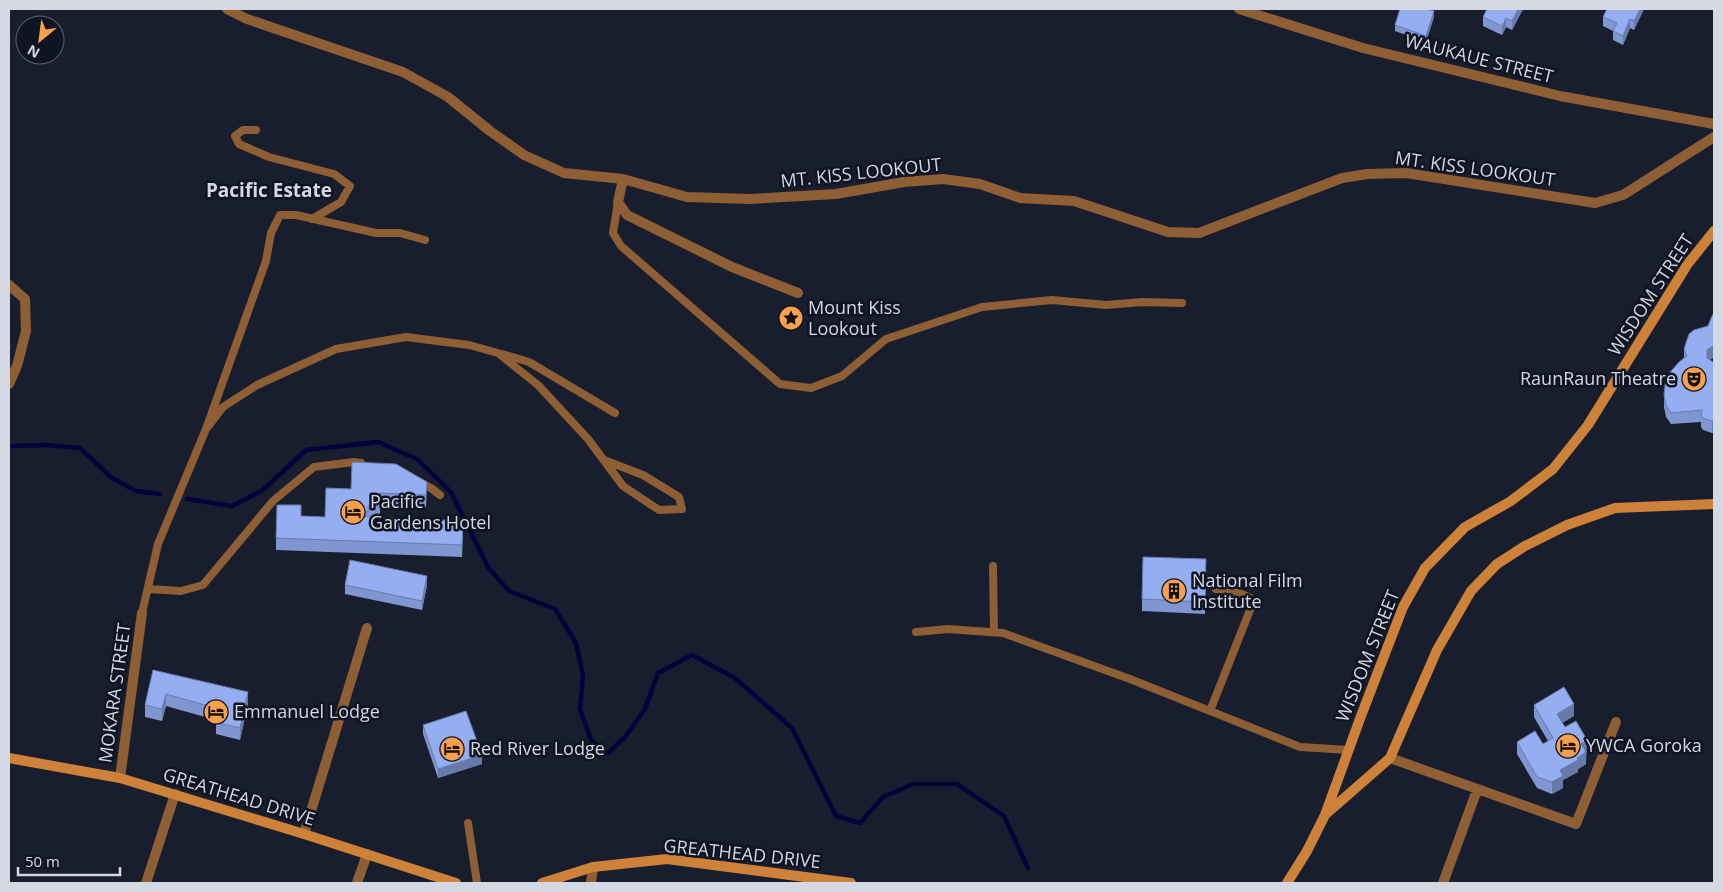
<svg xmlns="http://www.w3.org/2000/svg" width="1723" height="892" font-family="'Open Sans',sans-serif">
<rect width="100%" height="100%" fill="#181e2d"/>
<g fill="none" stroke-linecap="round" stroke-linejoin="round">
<path stroke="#03023a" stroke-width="4.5" d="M9 446 47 445 80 448 112 478 136 491 160 494
M187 499 232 506 263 490 306 450 378 442 417 459 451 492 488 567 509 591 555 609 576 643 583 675 580 709 591 740 608 753 625 737 645 709 658 673 692 655 735 678 792 728 836 816 860 823 883 797 913 784H957L1004 816 1028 868"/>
<path stroke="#8e5e34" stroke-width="8" d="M256 130H243L235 136 239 144 269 157 334 174 350 186 341 202 312 219
M618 202 613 233 621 246 780 384 811 388 842 376 886 339 982 307 1052 300 1106 305 1142 302 1182 303
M502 354 529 362 615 413
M206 429 223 407 257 385 336 349 406 337 469 345 498 353 538 385 588 439 623 486 659 510 682 509 679 497 643 475 604 460
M419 482 431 488 440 495
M993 566 994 632
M148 589 181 591 203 585 273 501 314 467 354 462 361 463
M142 613 158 544 206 429 266 261 271 233 280 215H296L376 233H400L425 240
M916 632 948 629 1003 633 1130 679 1300 747 1349 750
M1210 711 1252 605 1249 597 1231 590 1216 589
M468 823 477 883"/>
<path stroke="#8e5e34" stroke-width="10" d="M227 9 247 19 403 72 448 97 490 131 524 155 564 173 623 179 687 197 750 199 836 194 904 182 943 179 980 184 1020 198 1074 201 1168 232 1199 233 1342 178 1367 174 1406 173 1595 203 1623 195 1714 137
M1239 9 1363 48 1560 96 1714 124
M623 179 618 202 627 215 732 267 798 293
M9 285 25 299 26 331 17 366 9 384
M1390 758 1576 824 1616 722
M120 778 142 613
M304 834 367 628
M146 883 175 794
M357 883 367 854
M591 883 593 867
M1443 883 1477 790"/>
<path stroke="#ce8239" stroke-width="10" d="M9 758 120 778 304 834 456 883
M1326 814 1390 758 1437 650 1471 591 1497 564 1525 546 1567 525 1615 508 1714 504
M542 883 593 867 667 859 851 883
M1287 883 1307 851 1325 815 1361 716 1403 607 1425 568 1465 527 1511 501 1553 469 1588 425 1687 265 1714 231"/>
</g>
<path fill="#8096d0" d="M1523 9 1512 30 1506 27 1502 35 1483 26V17Z
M1607 9H1644L1634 30 1630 28 1623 45 1613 40V31L1603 26V17Z
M1434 17 1426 42 1395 31V25Z
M1714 313V357L1710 360 1714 366V432L1712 433 1703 430 1701 427V422L1671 424 1666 417 1664 407V395L1684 358V349L1708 326Z
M427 482 426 507 380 505V517L463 533 462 557 276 550V538L301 516 325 517 351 489Z
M1206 571 1205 614 1142 611V599Z
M345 585H427L422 610 345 594Z
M153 670 248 704 240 740 216 734V720L166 706 162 721 145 717V705Z
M1534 705 1574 716 1562 723 1565 727 1587 752 1586 753V764L1578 769V772L1563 780V788L1552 794 1537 788 1517 754V742L1543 744 1548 741 1534 717Z
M423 725 482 764 438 778 423 734Z"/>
<path fill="#687aa9" d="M1518 9H1523L1512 30V21Z
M1640 9H1644L1634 30V21Z
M1434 11V17L1426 42V36Z
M1506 18V27L1502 35V26Z
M1630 19V28L1623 45V36Z
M1714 345V357L1707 362V350Z
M1714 420V432L1712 433V421Z
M427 576V585L422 610V601Z
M248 692V704L240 740V728Z
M166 694V706L162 721V709Z
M1574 704V716L1557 726V714Z
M1587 740 1586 764 1578 769V772L1563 780V788L1552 794V782L1560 770 1577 758 1581 744Z
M482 755V764L438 778V769Z"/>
<path fill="#95aef2" stroke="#687aa9" d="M1400 9H1426L1434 11 1426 36 1395 25Z
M1487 9H1518L1512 21 1506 18 1502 26 1483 17Z
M1607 9H1640L1634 21 1630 19 1623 36 1613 31 1617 23 1603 17Z
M1714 313V345L1707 350V358L1713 362 1714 366V420L1712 421 1703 418 1701 415 1702 410 1671 413 1666 405 1664 395 1666 377 1679 362 1687 356 1684 349 1689 334 1694 330 1708 326 1712 316Z
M352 462 396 464 427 482 426 495 380 493V506H368V512L354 511V516L463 521 462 545 276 538 277 505H301V516L325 517 326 488 351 489Z
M1143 557 1206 559 1205 602 1142 599Z
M350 560 427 576 422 601 345 585Z
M153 670 248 692 240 728 216 722 219 709 166 694 162 709 145 705Z
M1564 687 1574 704 1557 714 1565 727 1576 721 1587 740 1581 744 1586 752 1577 758 1578 760 1560 770 1563 776 1552 782 1537 777 1517 742 1535 731 1543 744 1553 738 1534 705Z
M466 711 482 755 438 769 423 725Z"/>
<defs>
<symbol id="sight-disc" viewBox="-11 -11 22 22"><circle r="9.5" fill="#f9a04c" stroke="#0f1423"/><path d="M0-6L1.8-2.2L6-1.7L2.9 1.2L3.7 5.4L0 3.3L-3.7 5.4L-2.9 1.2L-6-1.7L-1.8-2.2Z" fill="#111"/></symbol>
<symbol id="theatre-disc" viewBox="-11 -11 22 22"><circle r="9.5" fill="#f9a04c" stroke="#0f1423"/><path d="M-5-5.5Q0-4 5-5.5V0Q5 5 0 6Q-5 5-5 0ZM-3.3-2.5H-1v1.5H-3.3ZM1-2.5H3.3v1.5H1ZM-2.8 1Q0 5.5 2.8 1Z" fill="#111"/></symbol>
<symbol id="hotel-disc" viewBox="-11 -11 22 22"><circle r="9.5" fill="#f9a04c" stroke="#0f1423"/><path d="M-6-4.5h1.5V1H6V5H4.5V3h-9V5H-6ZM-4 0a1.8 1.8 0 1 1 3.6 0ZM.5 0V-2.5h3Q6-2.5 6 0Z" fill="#111"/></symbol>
<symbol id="building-disc" viewBox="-11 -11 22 22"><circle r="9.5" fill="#f9a04c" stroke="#0f1423"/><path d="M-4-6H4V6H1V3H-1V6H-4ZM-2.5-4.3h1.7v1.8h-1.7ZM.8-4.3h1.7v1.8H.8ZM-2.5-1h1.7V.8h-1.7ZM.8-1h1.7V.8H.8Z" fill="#111"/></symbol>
</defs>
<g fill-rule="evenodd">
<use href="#sight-disc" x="777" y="304" width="28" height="28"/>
<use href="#theatre-disc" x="1680" y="365" width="28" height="28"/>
<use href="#hotel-disc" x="339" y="498" width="28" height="28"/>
<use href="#building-disc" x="1160" y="577" width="28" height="28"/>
<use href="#hotel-disc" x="202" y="698" width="28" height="28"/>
<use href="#hotel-disc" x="1554" y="732" width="28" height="28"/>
<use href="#hotel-disc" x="438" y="735" width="28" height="28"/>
</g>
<g text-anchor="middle" stroke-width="5" stroke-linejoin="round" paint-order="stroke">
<g font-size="18" fill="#d4d8e2" stroke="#0f1423">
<text transform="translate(1479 59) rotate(14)" y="6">WAUKAUE STREET</text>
<text transform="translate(1475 169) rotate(8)" y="6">MT. KISS LOOKOUT</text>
<text transform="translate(861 173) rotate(-6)" y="6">MT. KISS LOOKOUT</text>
<text transform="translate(1651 295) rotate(-57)" y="6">WISDOM STREET</text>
<text transform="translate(1368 656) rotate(-68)" y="6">WISDOM STREET</text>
<text transform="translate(115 693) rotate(-82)" y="6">MOKARA STREET</text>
<text transform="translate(239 797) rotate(17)" y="6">GREATHEAD DRIVE</text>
<text transform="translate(742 854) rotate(6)" y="6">GREATHEAD DRIVE</text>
</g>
<g font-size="18" fill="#d4d8e2" stroke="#0f1423" text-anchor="start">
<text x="808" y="314">Mount Kiss<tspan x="808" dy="21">Lookout</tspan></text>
<text x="1676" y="385" text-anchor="end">RaunRaun Theatre</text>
<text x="370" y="508">Pacific<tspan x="370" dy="21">Gardens Hotel</tspan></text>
<text x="1192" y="587">National Film<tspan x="1192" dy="21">Institute</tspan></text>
<text x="234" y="718">Emmanuel Lodge</text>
<text x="1586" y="752">YWCA Goroka</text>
<text x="470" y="755">Red River Lodge</text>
</g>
<g font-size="19" font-weight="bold" fill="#d4d8e2" stroke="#0f1423">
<text x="269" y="197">Pacific Estate</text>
</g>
</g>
<rect width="1723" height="892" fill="none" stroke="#d4d8e2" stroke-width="20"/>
<g transform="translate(40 40) rotate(209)"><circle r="24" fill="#0f1423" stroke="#5e626f"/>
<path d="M0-4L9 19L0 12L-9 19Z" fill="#f9a04c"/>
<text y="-8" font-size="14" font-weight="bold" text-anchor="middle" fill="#d4d8e2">N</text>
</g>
<path d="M18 867v8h102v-8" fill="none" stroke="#d4d8e2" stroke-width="2.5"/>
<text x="25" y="867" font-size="15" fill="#d4d8e2" stroke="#0f1423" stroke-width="4" paint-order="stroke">50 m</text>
</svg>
